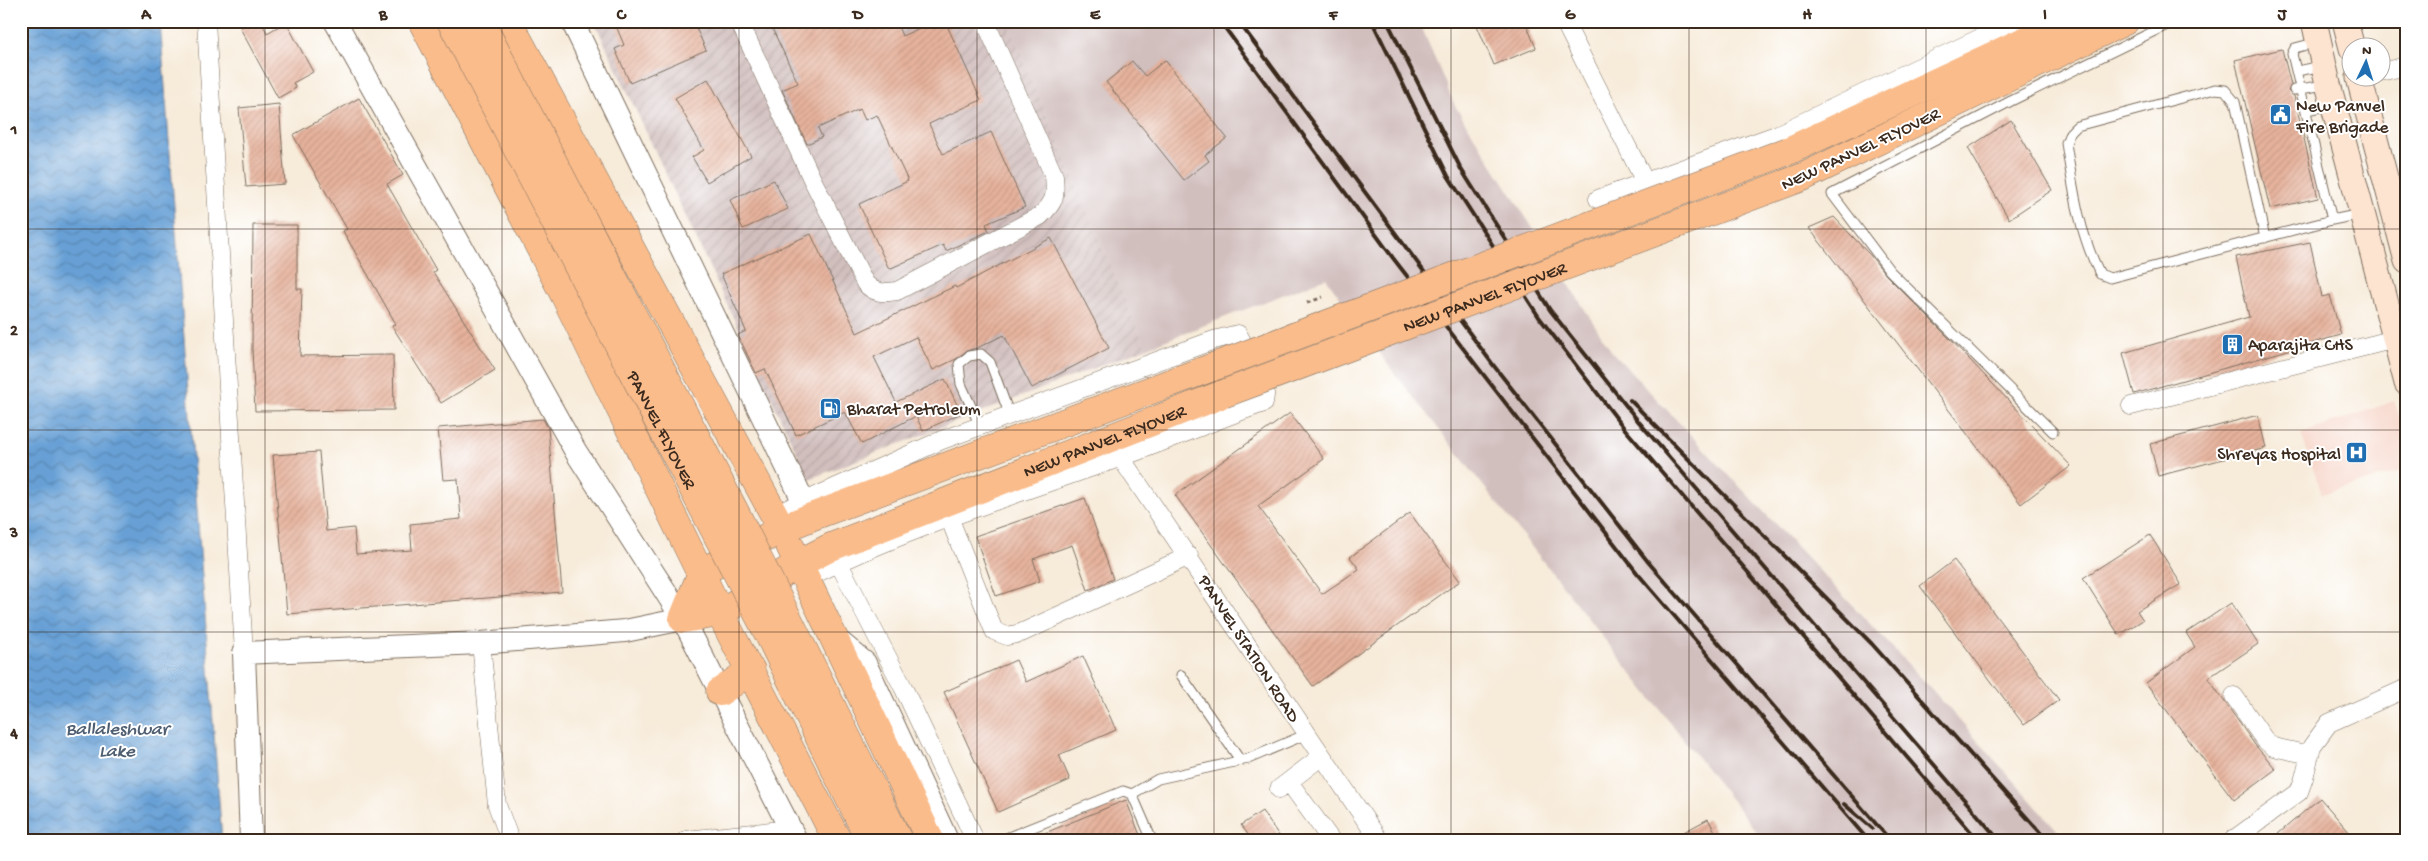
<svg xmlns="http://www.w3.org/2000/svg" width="2428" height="861" font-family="'Gochi Hand',sans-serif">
<defs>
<pattern id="industrial-furrows" width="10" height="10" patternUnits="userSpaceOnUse" patternTransform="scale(1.25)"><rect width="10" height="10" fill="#d1bfbe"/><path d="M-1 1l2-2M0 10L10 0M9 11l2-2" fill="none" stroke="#b4a4a3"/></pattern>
<pattern id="water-waves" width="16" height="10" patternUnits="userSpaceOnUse" patternTransform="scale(1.25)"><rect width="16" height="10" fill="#67a0d6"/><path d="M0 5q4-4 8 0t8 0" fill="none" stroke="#5683ad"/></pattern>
<pattern id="building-hatch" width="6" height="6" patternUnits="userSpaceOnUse" patternTransform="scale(1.25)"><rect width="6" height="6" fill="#e6b29c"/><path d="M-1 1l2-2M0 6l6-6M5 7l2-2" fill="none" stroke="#c69986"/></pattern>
</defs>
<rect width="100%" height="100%" fill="#fff"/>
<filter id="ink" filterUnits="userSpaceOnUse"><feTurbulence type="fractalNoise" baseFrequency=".02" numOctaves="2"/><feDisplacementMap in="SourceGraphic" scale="10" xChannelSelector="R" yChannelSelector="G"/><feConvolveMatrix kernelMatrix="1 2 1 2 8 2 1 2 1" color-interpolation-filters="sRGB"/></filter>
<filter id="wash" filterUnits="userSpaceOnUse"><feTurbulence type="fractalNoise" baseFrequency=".0096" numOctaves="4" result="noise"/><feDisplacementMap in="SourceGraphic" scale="20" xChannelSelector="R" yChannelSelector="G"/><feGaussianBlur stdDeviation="1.12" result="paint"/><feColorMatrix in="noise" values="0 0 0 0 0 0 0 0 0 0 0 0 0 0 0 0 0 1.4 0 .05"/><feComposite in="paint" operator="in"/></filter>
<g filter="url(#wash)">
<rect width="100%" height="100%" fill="#f7ebd9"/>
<path fill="#f6d2c4" d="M2394 401 2407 435V470L2322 494 2301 434Z"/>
<path fill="url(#industrial-furrows)" d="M594 21H1007L1146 348 809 479Z"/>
<path fill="#d1bfbe" d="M1007 21H1419L1455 106 1612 352 1926 683 2066 840H1763L1388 365 1326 278 1146 348Z"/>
<path fill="url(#water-waves)" stroke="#51657a" d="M21 21H160L222 840H21Z"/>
<g id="blocks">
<path fill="url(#building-hatch)" d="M251 21H261L267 33 286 22 313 72 293 83 296 88 278 98 240 28Z
M614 21H693L706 50 630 83 615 49 624 45Z
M781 21H896L902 36 935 21H945L981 100 929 124 943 154 991 132 1025 207 986 224 989 231 946 251 943 245 889 269 859 204 908 181 877 115 865 120 860 109 818 128 822 137 807 144 782 90 798 83 771 26Z
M1475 21H1525L1536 48 1494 65Z
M2282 49 2291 85 2288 91 2294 96 2318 198 2270 209 2235 60Z
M1165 60 1227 138 1205 155 1209 161 1184 180 1106 82 1132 61 1145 76Z
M708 79 751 156 707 182 692 157 704 150 675 98Z
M359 98 403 175 387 184 436 270 433 272 495 370 441 403 392 326 396 324 343 231 347 229 293 135Z
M279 104 285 184 246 187 239 108Z
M2011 120 2052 190 2009 219 1968 148Z
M774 180 788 209 743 229 730 200Z
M1834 217 1870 255 1886 275 1949 338 2071 466 2021 504 1809 228Z
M253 225H297V289H302L300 356 393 355 394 410 255 411 252 349Z
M811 234 857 333 955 286 956 288 1051 238 1109 348 1032 388 1004 335 977 348 966 351 956 359 933 370 916 337 874 357 896 402 945 379 961 413 923 431 916 416 862 444 845 412 796 435 765 369 756 373 738 335 746 331 721 274Z
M2310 242 2322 297 2330 295 2341 335 2134 394 2123 353 2249 317 2236 257Z
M1290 413 1324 459 1258 506 1322 594 1359 569 1350 557 1410 513 1460 581 1313 686 1175 495Z
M2258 415 2266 448 2158 476 2150 444Z
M543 419 548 428 562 592 287 614 273 455 319 452 326 531 354 528 356 554 412 550 410 524 461 519 458 479 443 480 438 428Z
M1085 498 1113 579 1088 590 1072 545 1033 559 1040 581 996 596 975 536Z
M2150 535 2181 584 2137 611 2143 620 2119 635 2083 578Z
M1954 560 2059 700 2024 725 1920 586Z
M2231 603 2258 644 2208 678 2255 745 2276 769 2234 800 2146 683 2195 647 2186 633Z
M1083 656 1116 730 1059 755 1070 780 998 812 944 692 1016 660 1026 682Z
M2320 798 2356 840H2271Z
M1126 800 1142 840H1030V839Z
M1262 811 1282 840H1252L1241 825Z
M1708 819 1720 840H1669Z"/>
</g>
</g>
<g filter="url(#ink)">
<use href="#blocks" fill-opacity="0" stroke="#7d6e5f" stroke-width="1"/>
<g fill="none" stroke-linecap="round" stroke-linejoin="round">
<defs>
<path id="service" d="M2297 71 2323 66
M2294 90 2325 85
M2306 110 2333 105
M2332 220 2361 214
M2265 238 2235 102 2225 90 2215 89 2077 126 2070 133 2066 143C2073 188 2079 233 2100 274L2110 278 2332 220 2292 54 2295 48 2318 42
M980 426 961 384 959 364 969 356 981 354 990 362 1010 416
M2053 432 1890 271 1832 194 2011 101 2175 21
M1181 675 1240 760
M1132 794 1158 779 1248 759 1307 734
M1001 840 1123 791 1132 794 1152 840"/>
<path id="minor" d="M206 21 244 653
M739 21 812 179 865 283C875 294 883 293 897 291L1040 216C1055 202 1056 197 1054 176L985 21
M1564 21 1645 182
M2380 72 2407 66
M1598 199 1776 135 2016 21
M2131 406 2395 339
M1121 458 1379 840
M774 515 942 440 1214 340 1238 334 1266 387 1264 403C1214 420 1166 442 1116 459 1011 496 904 529 805 579
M949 517 994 631 1007 636 1021 633 1189 556
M833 552 903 687 975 840
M481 643 497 805 510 840
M2234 696 2264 739 2273 747 2310 755
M1289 782 1331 840
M1279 789 1322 756
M686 840 791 829
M2233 840 2299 792 2304 778 2312 746 2329 723 2407 688"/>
<path id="tertiary" d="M335 21 576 452 683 619 796 840
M572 21 811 517
M835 638 865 663 947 840
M251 840 244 653 481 643 625 631 683 619"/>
<path id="secondary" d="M2314 21 2328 84 2407 383
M2345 21 2352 48
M2359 78 2407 261"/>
<g id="primary">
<path d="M1788 151 2067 21"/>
<path d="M1803 177 2125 21"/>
<path id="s1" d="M1213 367 811 517 782 529 702 572 683 619 720 613 798 564 831 547 1223 394"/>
</g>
<path id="trunk" d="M422 21 565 296 720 613 837 840
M508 21 782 529 930 840
M720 692 751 670"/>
</defs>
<use href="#service" stroke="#7d6e5f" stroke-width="11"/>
<use href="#minor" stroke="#7d6e5f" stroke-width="19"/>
<use href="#tertiary" stroke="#7d6e5f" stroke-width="24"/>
<use href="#secondary" stroke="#7d6e5f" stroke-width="27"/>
<use href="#primary" stroke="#7d6e5f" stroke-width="29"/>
<use href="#trunk" stroke="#7d6e5f" stroke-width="29"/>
<path stroke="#7d6e5f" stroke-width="3" stroke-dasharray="4 4" stroke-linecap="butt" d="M1307 303 1323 297"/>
<use href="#service" stroke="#fff" stroke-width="9"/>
<use href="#minor" stroke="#fff" stroke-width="18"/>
<use href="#tertiary" stroke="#fff" stroke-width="22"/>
<use href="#secondary" stroke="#fde4d1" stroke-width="25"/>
<use href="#primary" stroke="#fabc8b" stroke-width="28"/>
<use href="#trunk" stroke="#fabc8b" stroke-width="28"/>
<path stroke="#3b2a1e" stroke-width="4" d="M1220 21 1393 258 1638 574 1868 840
M1238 21 1494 366 1649 563 1890 840
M1372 21 1448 176 1539 317 1624 428 1978 840
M1387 21 1461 169 1550 310 1639 422 1999 840
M1630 400 1872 644 2047 840
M1844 804 1872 828"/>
<defs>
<g id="primary-bridge">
<path d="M1213 367 1788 151"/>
<path id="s2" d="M1223 394 1803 177"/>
</g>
<g id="trunk-bridge">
<path id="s3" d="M451 21 770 637 870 840"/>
<path d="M480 21 737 516 898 840"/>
</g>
</defs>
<use href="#primary-bridge" stroke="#7d6e5f" stroke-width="29" stroke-linecap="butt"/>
<use href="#trunk-bridge" stroke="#7d6e5f" stroke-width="29" stroke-linecap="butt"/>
<use href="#primary-bridge" stroke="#fabc8b" stroke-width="28"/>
<use href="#trunk-bridge" stroke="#fabc8b" stroke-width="28"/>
</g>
</g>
<path fill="none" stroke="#3b2a1e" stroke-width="1" stroke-opacity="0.55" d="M265 21V840M502 21V840M739 21V840M977 21V840M1214 21V840M1451 21V840M1689 21V840M1926 21V840M2163 21V840M21 229H2407M21 430H2407M21 632H2407"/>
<defs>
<symbol id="civic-square" viewBox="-11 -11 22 22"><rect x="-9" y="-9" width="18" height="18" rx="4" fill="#1f6fb2" stroke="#fff"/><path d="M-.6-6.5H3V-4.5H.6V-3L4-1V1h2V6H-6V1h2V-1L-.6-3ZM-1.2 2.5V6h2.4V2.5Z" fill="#fff"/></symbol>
<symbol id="building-square" viewBox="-11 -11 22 22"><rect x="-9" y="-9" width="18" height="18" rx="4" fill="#1f6fb2" stroke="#fff"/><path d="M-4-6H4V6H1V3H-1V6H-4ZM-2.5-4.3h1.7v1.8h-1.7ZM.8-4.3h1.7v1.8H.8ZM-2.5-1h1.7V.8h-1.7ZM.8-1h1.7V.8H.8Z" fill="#fff"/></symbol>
<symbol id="fuel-square" viewBox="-11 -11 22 22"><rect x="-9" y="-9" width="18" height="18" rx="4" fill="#1f6fb2" stroke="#fff"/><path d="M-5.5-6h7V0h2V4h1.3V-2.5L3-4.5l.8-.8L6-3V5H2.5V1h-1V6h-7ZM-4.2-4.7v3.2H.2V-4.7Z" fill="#fff"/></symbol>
<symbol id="hospital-square" viewBox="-11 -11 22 22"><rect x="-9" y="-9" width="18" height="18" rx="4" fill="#1f6fb2" stroke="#fff"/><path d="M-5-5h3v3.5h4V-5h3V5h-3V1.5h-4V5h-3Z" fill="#fff"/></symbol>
</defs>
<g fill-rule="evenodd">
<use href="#civic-square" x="2268" y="102" width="25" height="25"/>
<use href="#building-square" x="2220" y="332" width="25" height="25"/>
<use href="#fuel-square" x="818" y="396" width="25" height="25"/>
<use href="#hospital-square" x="2344" y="440" width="25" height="25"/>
</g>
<g text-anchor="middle" stroke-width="4" stroke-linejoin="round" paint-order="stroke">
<g font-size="18" fill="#3b2a1e" stroke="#fff" text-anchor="start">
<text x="2296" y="111">New Panvel<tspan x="2296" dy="21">Fire Brigade</tspan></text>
<text x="2248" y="350">Aparajita CHS</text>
<text x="847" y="414">Bharat Petroleum</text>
<text x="2341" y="459" text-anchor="end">Shreyas Hospital</text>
</g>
<g font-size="18" fill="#3b2a1e" stroke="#fff">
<text transform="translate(1860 148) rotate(-25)" y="6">NEW PANVEL FLYOVER</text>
<text dy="6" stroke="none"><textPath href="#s2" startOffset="279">NEW PANVEL FLYOVER</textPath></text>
<text dy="6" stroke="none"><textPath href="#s3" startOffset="460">PANVEL FLYOVER</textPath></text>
<text dy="6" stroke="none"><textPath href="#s1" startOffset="1062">NEW PANVEL FLYOVER</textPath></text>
<text transform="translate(1250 648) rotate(57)" y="6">PANVEL STATION ROAD</text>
</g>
<g font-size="19" font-style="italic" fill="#4f5f71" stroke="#fff">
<text x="117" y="734">Ballaleshwar<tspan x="117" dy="22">Lake</tspan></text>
</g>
</g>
<rect width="2428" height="861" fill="none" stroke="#fff" stroke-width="55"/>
<g transform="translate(2366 62) rotate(4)"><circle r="24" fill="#ffffff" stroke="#b1aaa5"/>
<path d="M0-4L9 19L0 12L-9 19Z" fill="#1f6fb2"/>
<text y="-8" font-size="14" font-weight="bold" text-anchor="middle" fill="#3b2a1e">N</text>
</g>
<rect x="28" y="28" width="2372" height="806" fill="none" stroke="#3b2a1e" stroke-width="2"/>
<g font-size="16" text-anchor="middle" font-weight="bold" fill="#3b2a1e">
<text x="146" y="19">A</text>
<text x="383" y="19">B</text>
<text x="621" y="19">C</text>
<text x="858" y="19">D</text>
<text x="1095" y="19">E</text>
<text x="1333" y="19">F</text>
<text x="1570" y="19">G</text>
<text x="1807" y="19">H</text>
<text x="2045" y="19">I</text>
<text x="2282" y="19">J</text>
<text x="14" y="134">1</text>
<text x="14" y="335">2</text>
<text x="14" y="537">3</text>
<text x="14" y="738">4</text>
</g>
</svg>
